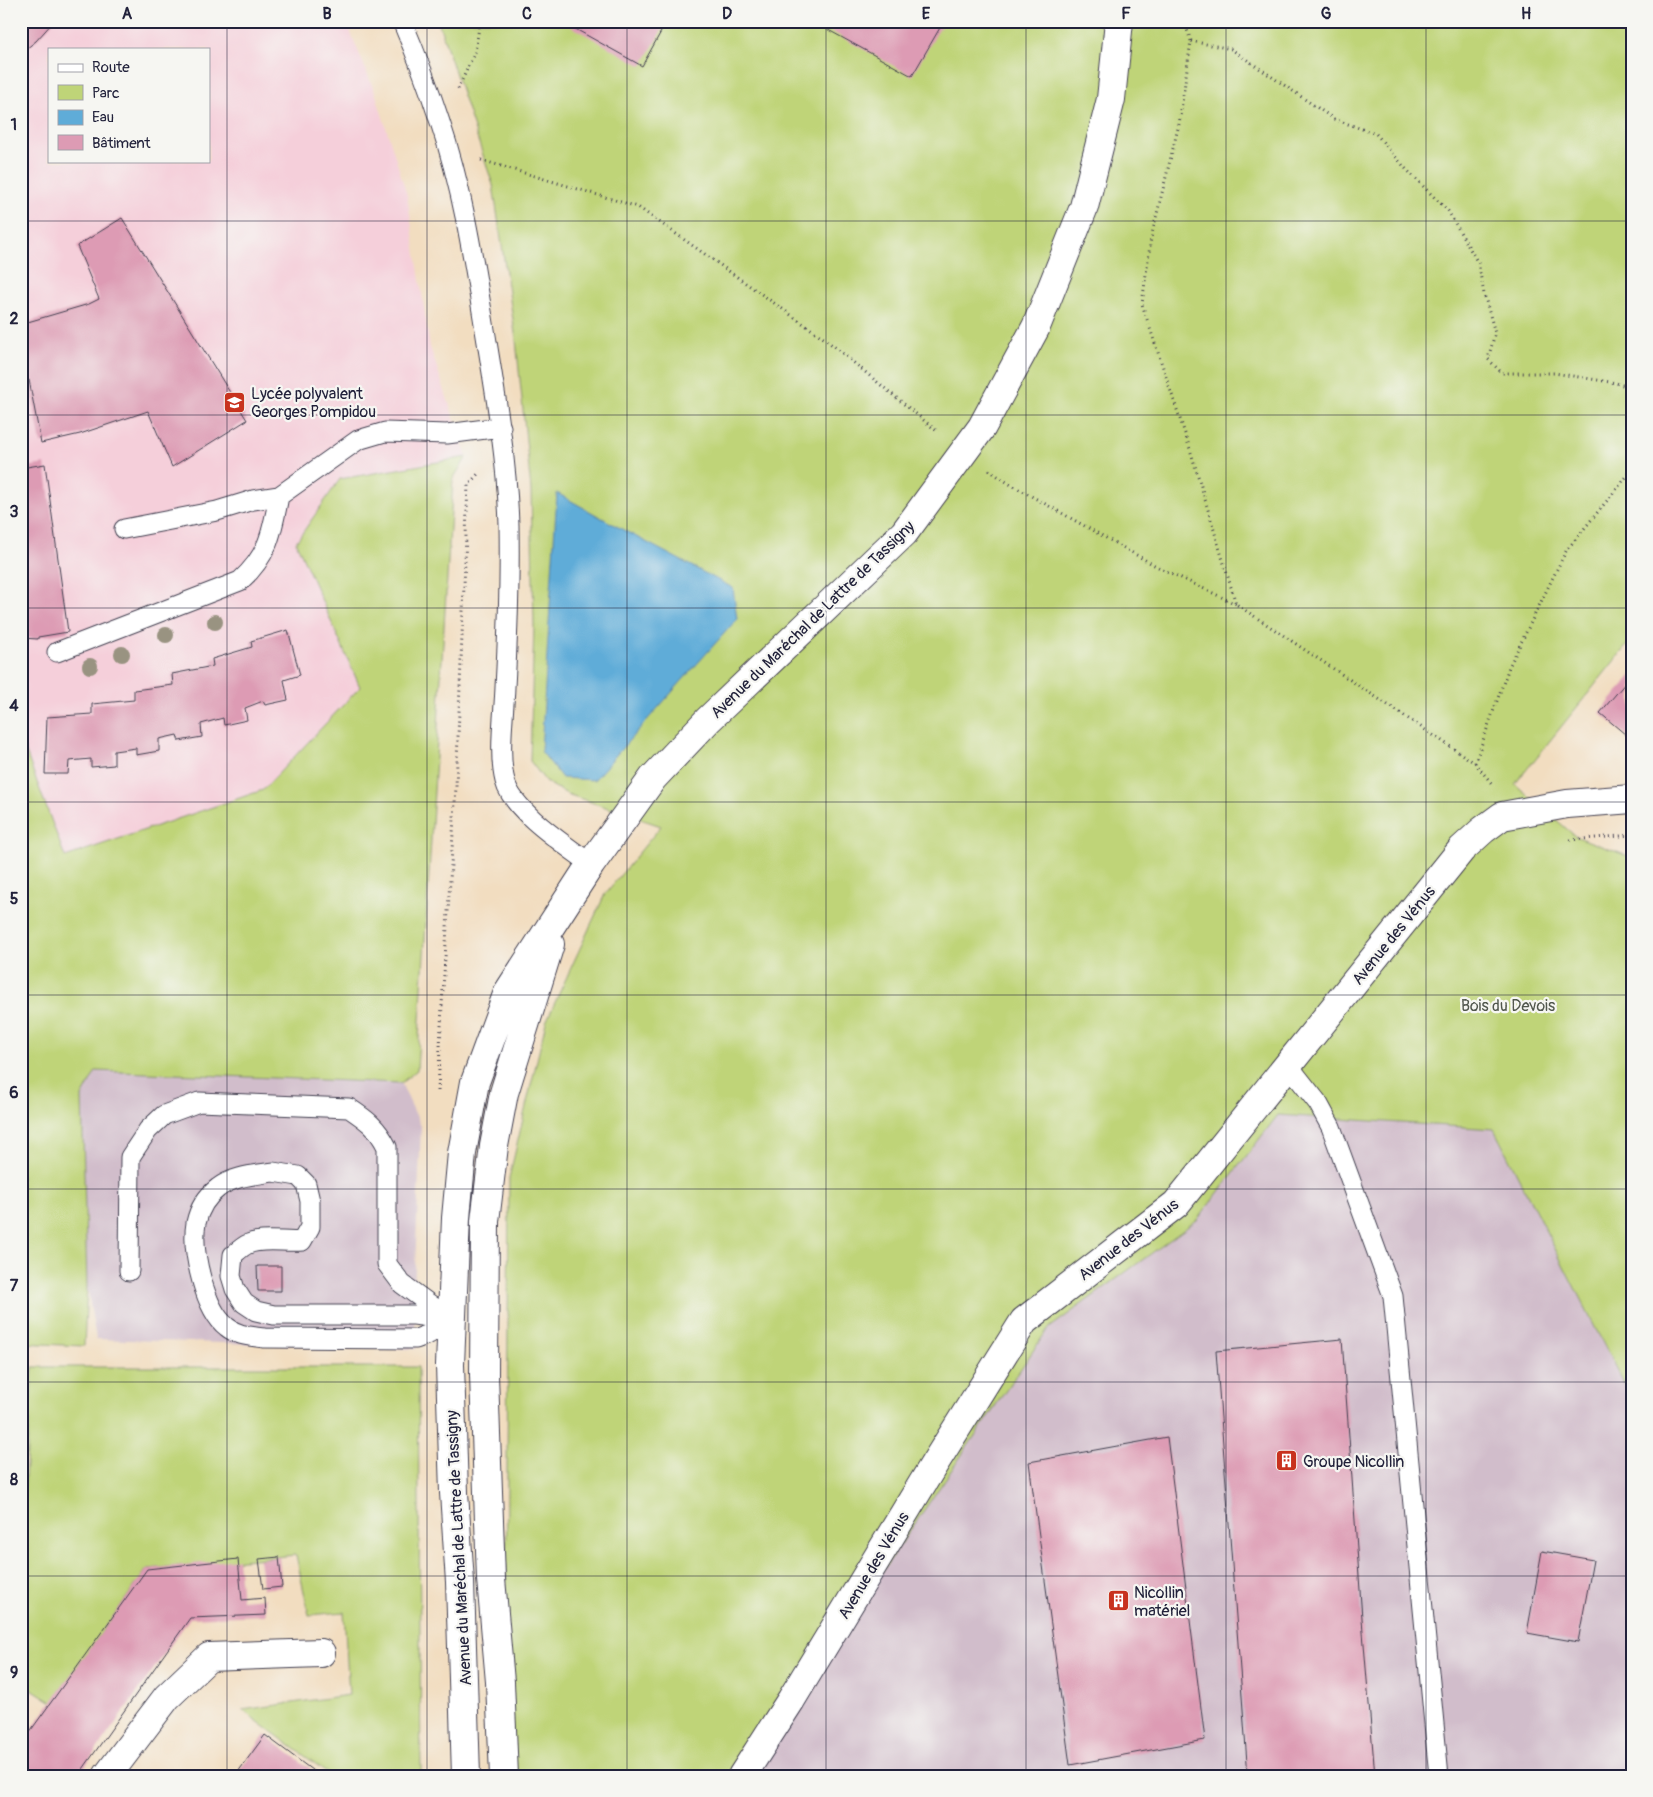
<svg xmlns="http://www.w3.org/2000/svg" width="1653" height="1797" font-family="Pangolin,sans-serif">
<rect width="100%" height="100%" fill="#f6f6f2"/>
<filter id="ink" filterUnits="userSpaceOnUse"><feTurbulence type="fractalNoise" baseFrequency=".02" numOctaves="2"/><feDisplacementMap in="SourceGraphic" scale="10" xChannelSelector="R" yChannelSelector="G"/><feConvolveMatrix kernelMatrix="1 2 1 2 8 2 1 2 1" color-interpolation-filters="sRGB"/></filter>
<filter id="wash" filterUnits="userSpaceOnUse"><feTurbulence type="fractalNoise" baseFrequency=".0096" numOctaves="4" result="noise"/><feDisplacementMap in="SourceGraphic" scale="20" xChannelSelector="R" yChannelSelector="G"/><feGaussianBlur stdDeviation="1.12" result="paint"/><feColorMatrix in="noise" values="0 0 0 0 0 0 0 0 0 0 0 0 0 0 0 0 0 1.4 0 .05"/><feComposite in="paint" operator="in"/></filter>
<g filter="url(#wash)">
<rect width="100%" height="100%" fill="#f2ddc0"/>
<path fill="#f5cfda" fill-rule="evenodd" d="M21 21H346L376 95 407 195 430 347 467 457 340 479 296 542 360 687 263 790 64 857 21 739ZM49 49H209V161H49Z"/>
<path fill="#d1bdcb" d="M96 1071 401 1083 421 1126 414 1292 416 1349 96 1339 87 1286 82 1097Z
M1278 1115 1494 1129 1632 1400V1776H743L1048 1329 1197 1220Z"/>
<path fill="#bfd478" stroke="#707b5a" d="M438 21H1632V639L1515 784 1575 836 1625 855H1632V1400L1494 1129 1278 1115 1197 1220 1048 1329 742 1776H505L509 1178 546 1022 605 894 661 826 567 794 546 782 530 761 534 625 531 490 516 340 493 185Z
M467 457 453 479 417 1070 401 1083 96 1071 82 1097 87 1286 84 1346 21 1343V739L65 857 263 790 360 687 296 542 340 479Z
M33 1367H418L421 1776H332L242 1710 349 1695 344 1612 309 1615 296 1555 147 1569 52 1702 21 1682V1534Z"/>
<path fill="#5facd8" stroke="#40678a" d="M557 493 629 533 733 588 737 619 594 780 562 778 541 751Z"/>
<g id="blocks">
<path fill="#dd9bb4" d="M21 21H54L36 41 21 53Z
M561 21H667L642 66Z
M812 21H932L941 26 912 76Z
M122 218 247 420 172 467 148 411 80 434 41 443 29 380 23 381 21 373V324L89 304 99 299 77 246Z
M45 464 68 632 38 637V639L21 638V468Z
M288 630 300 675 284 680 288 700 265 705 263 701 245 708 247 720 224 725 223 718 201 724 202 737 179 741 177 735 159 739V751L136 755V748L114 751V765L91 767V759L69 761 68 774H45L47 717 92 714V704L134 700V690L173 685 172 674 213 666 212 659 252 647 251 641Z
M1632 675V740L1600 713Z
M257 1266H281V1291H258Z
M1342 1339 1363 1632 1375 1776H1248L1216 1351Z
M1167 1437 1205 1740 1070 1765 1029 1462Z
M1542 1551 1593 1560 1578 1642 1527 1633Z
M279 1557 282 1587 263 1589 259 1559Z
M238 1559 242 1600 265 1598 266 1615 190 1618 78 1776H21V1744L147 1569Z
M265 1735 320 1776H235Z"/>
</g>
</g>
<g filter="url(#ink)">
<use href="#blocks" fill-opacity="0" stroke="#413e4f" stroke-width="1"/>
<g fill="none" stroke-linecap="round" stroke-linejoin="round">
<defs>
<path id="service" d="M402 21C416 54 429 88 440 122 464 193 475 269 487 342 497 403 507 463 509 525 510 579 508 633 505 687 504 715 498 754 505 781 512 811 567 846 591 864
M124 529 217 511 253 500 279 496 358 440 385 432 447 434 501 427
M57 652 240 581C269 555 272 532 279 496
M1288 1065 1318 1103 1331 1127 1393 1296 1439 1776
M273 1172 298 1176 306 1184 310 1201V1227L302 1241C286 1243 260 1237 246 1245 241 1248 237 1252 233 1255L231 1276 235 1289 244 1303 256 1311 274 1315H414L451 1320 429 1334 416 1339 264 1338C251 1336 238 1336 227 1327 205 1310 191 1251 196 1223 199 1209 206 1197 218 1188 233 1176 255 1175 273 1172Z
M129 1271 130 1157 148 1130 164 1115 199 1102 349 1108C367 1120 377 1127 387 1147V1264L402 1284 450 1319"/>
<path id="minor" d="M107 1776 167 1697 209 1657 321 1653
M742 1776 791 1700 933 1466 1024 1321 1176 1204 1462 849 1483 830 1502 816 1567 804 1632 799"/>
<path id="tertiary" d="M466 1776 460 1582 454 1493 450 1365 456 1218 462 1153 475 1082 508 992 591 864 653 778 708 720 904 533 982 427 1036 327 1084 207 1111 99 1119 21
M504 1776 500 1682 491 1579 484 1375 485 1221 494 1146 504 1093 550 944"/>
</defs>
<use href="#service" stroke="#413e4f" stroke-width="21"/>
<use href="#minor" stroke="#413e4f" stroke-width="30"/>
<use href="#tertiary" stroke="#413e4f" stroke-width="30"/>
<path stroke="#413e4f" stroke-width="3" stroke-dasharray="1 4" stroke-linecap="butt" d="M1184 21 1191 41 1179 124 1151 238 1142 304 1190 449 1236 604 1475 763 1493 785
M1191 41 1231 49 1334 119 1376 134 1407 170 1448 211 1478 263 1484 294 1495 333 1488 359 1502 373H1554L1616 383 1632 388
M458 89 475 52 480 21
M481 160 638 207 825 339 938 432
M989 470 1008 483 1156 566 1236 604
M1475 763 1509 667 1566 551 1632 470
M1570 840 1632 835
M438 1091 442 1005 456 787 468 485 478 474"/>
<use href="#service" stroke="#fff" stroke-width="19"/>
<use href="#minor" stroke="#fff" stroke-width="28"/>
<use href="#tertiary" stroke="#fff" stroke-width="28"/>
</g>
<g fill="#999381">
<circle cx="215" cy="622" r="8"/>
<circle cx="166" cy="635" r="8"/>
<circle cx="122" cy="654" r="8"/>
<circle cx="90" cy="666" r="8"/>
</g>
</g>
<path fill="none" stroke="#22223b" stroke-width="1" stroke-opacity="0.55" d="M227 21V1776M427 21V1776M627 21V1776M826 21V1776M1026 21V1776M1226 21V1776M1426 21V1776M21 221H1632M21 415H1632M21 608H1632M21 802H1632M21 995H1632M21 1189H1632M21 1382H1632M21 1576H1632"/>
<defs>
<symbol id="school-square" viewBox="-11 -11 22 22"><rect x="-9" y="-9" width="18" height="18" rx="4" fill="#c8321e" stroke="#f6f6f2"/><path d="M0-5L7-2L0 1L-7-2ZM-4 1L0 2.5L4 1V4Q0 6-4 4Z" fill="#fff"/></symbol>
<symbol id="building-square" viewBox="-11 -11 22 22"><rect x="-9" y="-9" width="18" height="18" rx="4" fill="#c8321e" stroke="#f6f6f2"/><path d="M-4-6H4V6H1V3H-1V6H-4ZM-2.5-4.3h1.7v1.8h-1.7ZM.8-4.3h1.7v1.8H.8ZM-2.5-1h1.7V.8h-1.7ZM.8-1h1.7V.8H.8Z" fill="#fff"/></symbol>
</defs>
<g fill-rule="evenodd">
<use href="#school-square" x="222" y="390" width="25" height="25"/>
<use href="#building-square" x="1274" y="1448" width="25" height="25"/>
<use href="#building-square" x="1106" y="1588" width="25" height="25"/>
</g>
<g text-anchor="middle" stroke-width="4.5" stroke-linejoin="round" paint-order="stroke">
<g font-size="16" fill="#22223b" stroke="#f6f6f2" text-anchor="start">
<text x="251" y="399">Lycée polyvalent<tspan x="251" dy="18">Georges Pompidou</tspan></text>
<text x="1303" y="1467">Groupe Nicollin</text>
<text x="1134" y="1598">Nicollin<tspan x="1134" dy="18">matériel</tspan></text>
</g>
<g font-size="16" fill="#22223b" stroke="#f6f6f2">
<text transform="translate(812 619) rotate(-44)" y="6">Avenue du Maréchal de Lattre de Tassigny</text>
<text transform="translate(1393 935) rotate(-51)" y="6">Avenue des Vénus</text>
<text transform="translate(1128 1239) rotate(-38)" y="6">Avenue des Vénus</text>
<text transform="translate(458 1548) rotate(-93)" y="6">Avenue du Maréchal de Lattre de Tassigny</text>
<text transform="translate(873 1565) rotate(-59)" y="6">Avenue des Vénus</text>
</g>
<g font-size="16" fill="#51574d" stroke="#f6f6f2">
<text x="1508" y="1011">Bois du Devois</text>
</g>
</g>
<rect width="1653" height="1797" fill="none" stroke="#f6f6f2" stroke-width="55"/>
<rect x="48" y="48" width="162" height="115" fill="#f6f6f2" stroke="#a1a1a9"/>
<rect x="58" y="64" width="25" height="8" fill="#ffffff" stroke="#a1a1a9"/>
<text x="92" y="72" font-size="15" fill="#22223b">Route</text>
<rect x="58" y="85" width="25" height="15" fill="#bfd478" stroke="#a1a1a9"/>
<text x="92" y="98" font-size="15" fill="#22223b">Parc</text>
<rect x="58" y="110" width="25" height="15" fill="#5facd8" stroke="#a1a1a9"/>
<text x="92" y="122" font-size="15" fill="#22223b">Eau</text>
<rect x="58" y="135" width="25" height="15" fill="#dd9bb4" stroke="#a1a1a9"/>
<text x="92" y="148" font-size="15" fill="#22223b">Bâtiment</text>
<rect x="28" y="28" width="1598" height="1742" fill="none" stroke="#22223b" stroke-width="2"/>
<g font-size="16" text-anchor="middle" font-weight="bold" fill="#22223b">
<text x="127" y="19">A</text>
<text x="327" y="19">B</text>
<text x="527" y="19">C</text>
<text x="727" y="19">D</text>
<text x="926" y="19">E</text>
<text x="1126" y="19">F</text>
<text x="1326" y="19">G</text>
<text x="1526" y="19">H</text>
<text x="14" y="130">1</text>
<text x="14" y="324">2</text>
<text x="14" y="517">3</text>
<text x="14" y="711">4</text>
<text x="14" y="904">5</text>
<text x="14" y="1098">6</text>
<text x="14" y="1291">7</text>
<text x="14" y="1485">8</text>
<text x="14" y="1678">9</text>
</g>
</svg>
